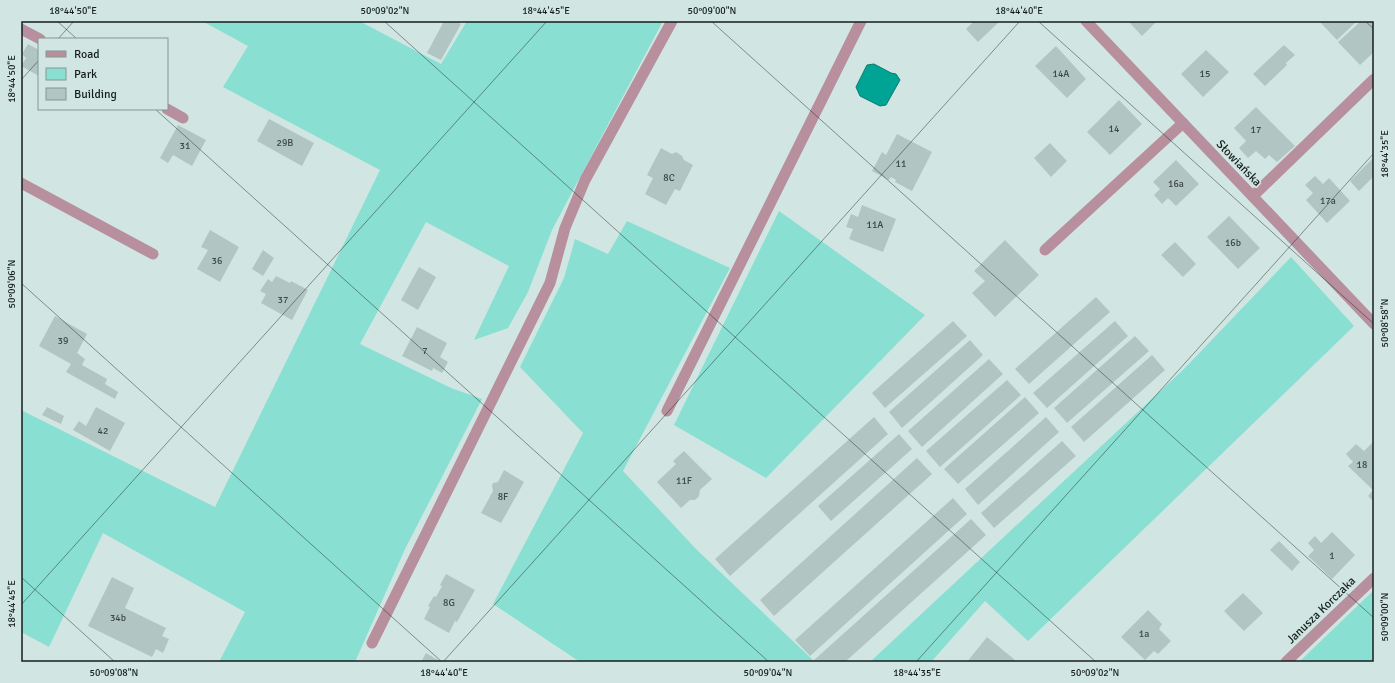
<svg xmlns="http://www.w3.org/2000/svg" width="1395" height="683" font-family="Signika,sans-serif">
<rect width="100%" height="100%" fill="#d1e6e2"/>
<path fill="#88dfd2" d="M202 21H359L441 64 467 21H663L552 230 528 292 508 328 474 340 509 266 426 222 360 344 451 388 482 399 405 549 355 662H219L245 612 103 533 49 647 21 632V410L215 507 380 170 223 87 248 46Z
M779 211 925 315 766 478 674 425Z
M627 221 730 268 623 471 697 550 815 662H580L493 604 583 433 520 367 564 278 575 239 608 254Z
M1291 257 1354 326 1028 641 985 601 931 662H870L1185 368Z
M1374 590V662H1299Z"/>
<path fill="#00a494" stroke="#077c70" d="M874 64 891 73 896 74 900 80 886 105 880 106 860 96 856 87 867 65Z"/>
<path fill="#b1c6c2" d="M444 21H456L461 24 441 60 427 53Z
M974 21H1000L978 42 966 29Z
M1128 21H1157L1142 36Z
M1319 21H1357L1337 40Z
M1361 21H1374V52L1360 65 1338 42Z
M28 44 39 50V76L21 66 26 58 22 54Z
M1284 45 1295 55 1286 63 1287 65 1265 86 1253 74Z
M1056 46 1086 79 1067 98 1035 66Z
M1206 50 1229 72 1203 97 1181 74Z
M1119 100 1142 124 1110 155 1087 132Z
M1256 107 1295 146 1277 162 1269 155 1265 159 1256 151 1248 158 1239 148 1246 141 1234 128Z
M269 119 314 143 302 166 257 141Z
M178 125 206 140 192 166 173 155 168 163 160 158Z
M897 134 932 152 912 191 895 182 896 180 891 177 889 180 872 171 882 152 886 155Z
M1050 143 1067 161 1051 177 1034 158Z
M661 148 672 154 676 152 682 156 684 160 693 165 680 191 675 189 666 205 645 194 653 178 647 175Z
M1374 157V176L1359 191 1350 181Z
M1176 160 1199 184 1176 206 1168 198 1162 204 1154 195 1160 189 1153 182Z
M1315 176 1323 184 1329 178 1350 201 1327 223 1306 200 1313 193 1305 185Z
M862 205 896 219 883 252 849 239 853 229 846 227 851 214 858 217Z
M1229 216 1260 248 1238 269 1207 237Z
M210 230 239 247 220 282 197 269 208 250 201 247Z
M1005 240 1039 275 995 317 972 293 985 281 974 271Z
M1175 242 1196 264 1183 277 1161 255Z
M263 250 274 258 263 276 252 269Z
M419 267 436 277 418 310 401 300Z
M276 276 290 283 291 281 308 290 292 320 261 303 266 294 260 291 268 279 272 282Z
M1096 297 1110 312 1029 384 1015 369Z
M55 316 87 334 77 353 85 359 82 365 107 379 105 384 118 392 115 399 66 372 71 364 39 346Z
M953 321 967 336 885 408 872 393Z
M1115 321 1128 336 1047 408 1033 393Z
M417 327 447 343 440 357 448 362 442 373 433 368 432 371 402 356Z
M1135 336 1149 351 1067 423 1054 408Z
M970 340 983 355 902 428 889 412Z
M1152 355 1165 370 1084 442 1071 427Z
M989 359 1003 374 922 447 908 431Z
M1007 380 1021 395 940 467 926 451Z
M1025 397 1039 413 958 484 944 469Z
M47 407 64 416 61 424 42 415Z
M96 407 125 423 110 451 73 430 79 421 86 426Z
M874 417 888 434 730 576 715 559Z
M1046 417 1059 432 978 505 965 489Z
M899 434 912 449 831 521 818 506Z
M1062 441 1076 456 994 528 981 513Z
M1374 441V502L1368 496 1373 490 1348 466 1353 462 1346 454 1356 444 1364 451Z
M684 451 712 479 700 490 699 496 695 500H690L681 508 657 482 676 464 673 461Z
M917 458 932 474 774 616 760 600Z
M504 470 524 482 501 523 481 513 493 491 492 486 493 483 498 482Z
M953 498 967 514 810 656 795 640Z
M971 519 986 535 845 662H815L813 661Z
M1332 532 1355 555 1332 579 1308 556 1314 550 1308 543 1315 536 1321 543Z
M1279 541 1300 562 1292 571 1270 550Z
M446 574 475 590 457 622 455 621 449 633 424 619 430 607 428 606 434 596 436 597 442 586 440 585Z
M112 577 134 588 125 608 166 628 162 636 169 639 163 653 156 649 152 657 88 626Z
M1243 593 1263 613 1244 631 1224 611Z
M1148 610 1162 624 1159 629 1171 641 1158 654 1154 651 1145 660 1121 637Z
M987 637 1015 660 1013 662H967Z
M426 653 441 662H421Z"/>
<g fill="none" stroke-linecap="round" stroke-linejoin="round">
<path stroke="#b78f9d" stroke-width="11" d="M21 29 40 39
M167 109 183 118
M21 183 153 254
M1253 196 1374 79
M1045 250 1183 123
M667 411 861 21
M372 643 550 283 565 228 585 180 672 21"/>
<path stroke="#b78f9d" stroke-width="11" d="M1086 21 1374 324
M1286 662 1374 578"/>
</g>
<path fill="none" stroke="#161e1d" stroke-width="1" stroke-opacity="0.45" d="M57 21 77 39M384 21 1096 662M711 21 1374 618M1038 21 1374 324M1365 21 1374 29M58 39 74 21M21 80 39 60M155 109 769 662M21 283 442 662M21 577 115 662M21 605 547 21M443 662 1020 21M916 662 1374 153"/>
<g text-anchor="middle" stroke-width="3.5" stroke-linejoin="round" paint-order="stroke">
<g font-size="10" fill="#3d4846">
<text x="1061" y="77">14A</text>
<text x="1205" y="77">15</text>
<text x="1114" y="132">14</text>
<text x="1256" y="133">17</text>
<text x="285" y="146">29B</text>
<text x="185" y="149">31</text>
<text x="901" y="167">11</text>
<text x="669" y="181">8C</text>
<text x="1176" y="187">16a</text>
<text x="1328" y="204">17a</text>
<text x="875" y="228">11A</text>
<text x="1233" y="246">16b</text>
<text x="217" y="264">36</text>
<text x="283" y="303">37</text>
<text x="63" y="344">39</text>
<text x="425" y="354">7</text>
<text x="103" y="434">42</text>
<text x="1362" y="468">18</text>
<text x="684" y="484">11F</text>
<text x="503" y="500">8F</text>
<text x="1332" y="559">1</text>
<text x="449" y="606">8G</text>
<text x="118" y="621">34b</text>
<text x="1144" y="637">1a</text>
</g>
<g font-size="12" fill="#161e1d" stroke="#d1e6e2">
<text transform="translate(1239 163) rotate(46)" y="4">Słowiańska</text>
<text transform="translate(1321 610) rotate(-44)" y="4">Janusza Korczaka</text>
</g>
</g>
<rect width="1395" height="683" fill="none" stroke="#d1e6e2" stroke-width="44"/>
<rect x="38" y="38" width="130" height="72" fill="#d1e6e2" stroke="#869693"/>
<rect x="46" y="51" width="20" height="6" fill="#b78f9d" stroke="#869693"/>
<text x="74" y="58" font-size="12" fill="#161e1d">Road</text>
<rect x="46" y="68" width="20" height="12" fill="#88dfd2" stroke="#869693"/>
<text x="74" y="78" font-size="12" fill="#161e1d">Park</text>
<rect x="46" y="88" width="20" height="12" fill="#b1c6c2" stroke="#869693"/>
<text x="74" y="98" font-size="12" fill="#161e1d">Building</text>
<rect x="22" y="22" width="1351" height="639" fill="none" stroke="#161e1d" stroke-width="1.5"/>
<g font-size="10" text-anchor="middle" fill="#161e1d">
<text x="73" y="14">18°44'50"E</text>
<text x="385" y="14">50°09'02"N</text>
<text x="546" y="14">18°44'45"E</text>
<text x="712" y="14">50°09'00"N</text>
<text x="1019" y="14">18°44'40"E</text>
<text transform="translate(11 79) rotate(-90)" y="4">18°44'50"E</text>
<text transform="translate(1384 154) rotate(-90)" y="4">18°44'35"E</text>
<text transform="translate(11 284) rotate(-90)" y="4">50°09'06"N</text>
<text transform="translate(1384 323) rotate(-90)" y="4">50°08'58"N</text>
<text transform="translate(11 604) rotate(-90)" y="4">18°44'45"E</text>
<text transform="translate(1384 617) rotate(-90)" y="4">50°09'00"N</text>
<text x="114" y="676">50°09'08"N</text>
<text x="444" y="676">18°44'40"E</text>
<text x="768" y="676">50°09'04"N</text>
<text x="917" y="676">18°44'35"E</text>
<text x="1095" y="676">50°09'02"N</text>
</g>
</svg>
